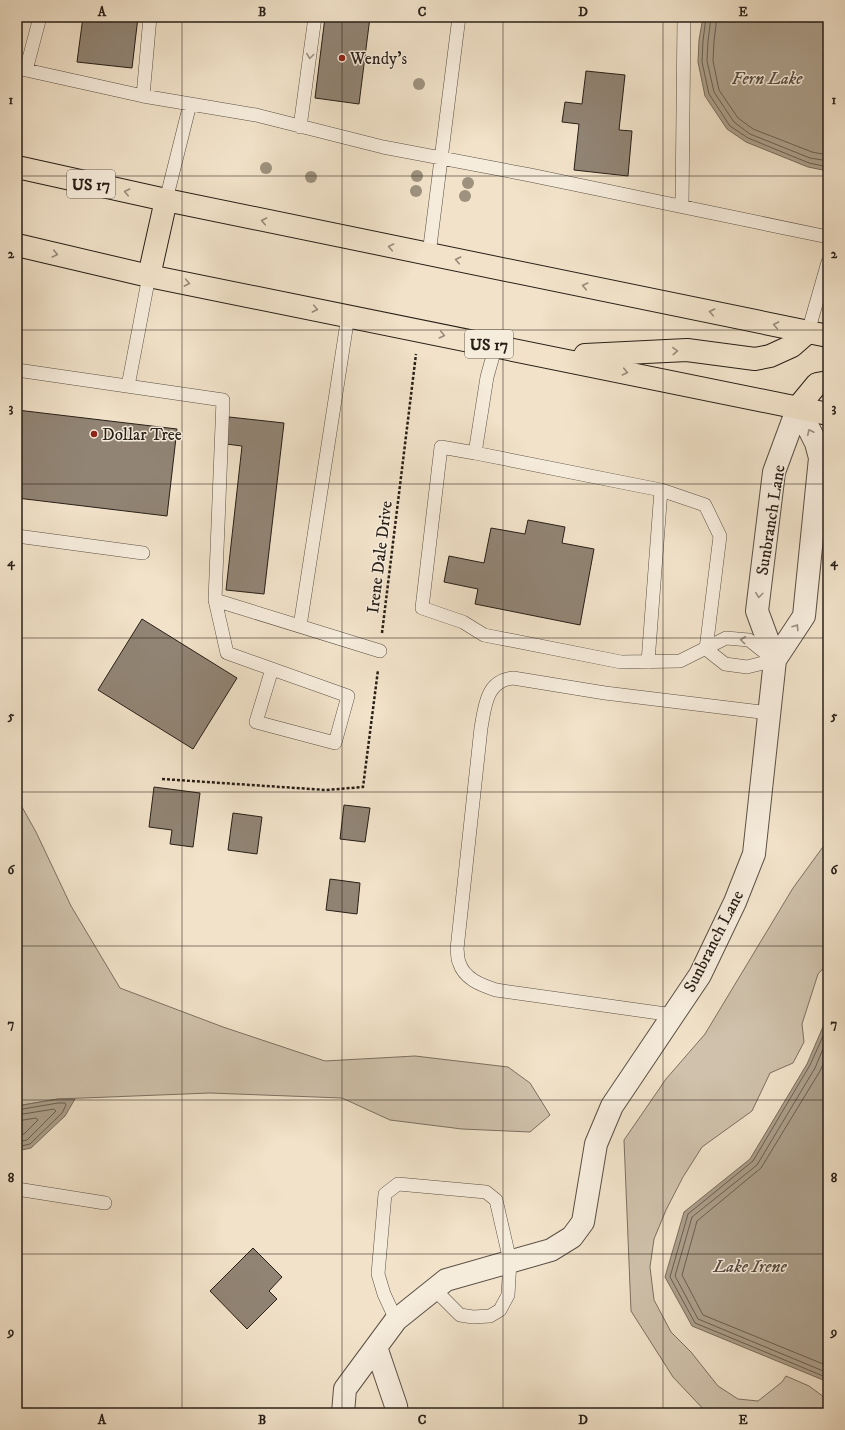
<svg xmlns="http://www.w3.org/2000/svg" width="845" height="1430" font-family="'IM FELL DW Pica',serif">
<rect width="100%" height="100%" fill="#f1e2c9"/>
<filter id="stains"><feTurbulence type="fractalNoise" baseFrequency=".005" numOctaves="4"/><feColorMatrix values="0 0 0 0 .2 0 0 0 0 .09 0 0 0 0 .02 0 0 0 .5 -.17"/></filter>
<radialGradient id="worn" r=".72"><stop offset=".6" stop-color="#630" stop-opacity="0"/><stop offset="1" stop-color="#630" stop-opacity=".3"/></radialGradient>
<path fill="#cfc1ab" stroke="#7c7061" d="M17 798 36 832 71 906 120 988 223 1027 325 1061 415 1056 508 1067 530 1083 550 1115 530 1132 462 1129 390 1120 342 1098 210 1093 58 1099 17 1106Z
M828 840V963L818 974 802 1024 804 1042 793 1063 770 1073 752 1111 702 1147 683 1177 666 1210 654 1239 650 1267 654 1300 671 1332 691 1352 718 1386 738 1399 758 1401 782 1382 786 1376 809 1386 828 1400V1413H707L673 1377 631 1311 624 1140 666 1079 705 1034 793 888Z"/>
<path fill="#ada08c" stroke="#786c5d" d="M703 17H828V171L808 167 746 142 727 129 705 96 698 62 699 40Z
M828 1015V1382L692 1326 665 1277 684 1212 750 1159 807 1064Z
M58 1099H75L65 1116 31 1148 17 1151V1106Z"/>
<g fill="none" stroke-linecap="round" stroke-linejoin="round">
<path stroke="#6a6052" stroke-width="1" d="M706 17 703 41 702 62 709 94 730 126 748 138 809 163 828 167
M711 17 708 41 707 61 714 92 734 122 750 134 810 158 828 161
M717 17 714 41 713 61 719 90 738 118 753 129 812 152 828 155
M828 1025 810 1065 753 1161 688 1214 670 1277 695 1323 828 1378
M828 1037 815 1068 757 1165 692 1217 675 1276 698 1319 828 1373
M828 1053 820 1071 761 1168 697 1221 682 1275 703 1315 828 1366
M17 1110 58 1103H65L66 1105 62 1113 30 1144 17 1147
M17 1115 54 1109 56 1111 27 1140 17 1142
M17 1121 36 1118 38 1120 24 1134 17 1136"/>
</g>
<path fill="#918474" stroke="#281f17" d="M83 17H138L132 68 77 62Z
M325 17H370L359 104 315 98Z
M586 71 625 75 619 130 632 131 628 176 574 170 579 124 562 122 565 102 582 104Z
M17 410 177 429 167 516 17 498Z
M229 417 284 423 264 594 226 590 242 446 226 444Z
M528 520 565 527 562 543 594 549 580 625 475 604 478 589 444 582 449 556 484 563 491 528 525 534Z
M142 619 237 678 193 749 98 690Z
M154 787 200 793 193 847 170 844 172 830 149 827Z
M344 805 370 808 365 842 340 839Z
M233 813 262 817 257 854 228 850Z
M330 879 360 883 357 914 326 910Z
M253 1248 282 1277 269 1291 277 1299 247 1329 210 1291Z"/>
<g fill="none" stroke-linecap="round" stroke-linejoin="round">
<defs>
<path id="lane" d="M17 68 143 96 256 115 383 147 530 175 828 237
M26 70 40 17
M143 96 150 17
M300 127 315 17
M166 200 190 104
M682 206 684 17
M429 254 459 17
M808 332 828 262
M496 345 487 377 475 453 661 490 705 505 720 536 706 649
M17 370 223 400 215 600 380 651
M128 386 149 276
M475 453 441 447 422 608 463 622 484 635 621 662 680 661 726 638 749 640 772 658
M17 536 143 553
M215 600 227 653 348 696 335 743 256 722 272 669
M300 626 348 316
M706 649 725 664 747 667 775 660
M648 662 661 490
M673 1015 496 990C481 985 464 979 459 962 457 958 458 953 457 949L481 728C485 706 486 681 513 678L605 693 769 713
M17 1189 105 1203
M396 1320 384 1294 378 1274 385 1194 398 1184 486 1192 496 1200 510 1261 508 1295 500 1310 490 1316 473 1317 460 1315 434 1289"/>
<path id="street" d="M775 660 804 616 820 458 816 443 798 407
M376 1347 396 1406 397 1413
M343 1413 345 1389 396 1320 446 1280 551 1250 572 1237 583 1222 596 1144 612 1106 700 975 735 902 754 854 775 660 757 611 774 472 798 407"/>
<path id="primary" d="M17 167 166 200 828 336
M17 245 149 276 828 414
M149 276 166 200
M585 355 687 350 755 359 770 356 792 346 808 332
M798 407 817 384 828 382"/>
</defs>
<use href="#lane" stroke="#5a5044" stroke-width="14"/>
<use href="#street" stroke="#5a5044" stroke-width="24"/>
<use href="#primary" stroke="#281f17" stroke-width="24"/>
<path stroke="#281f17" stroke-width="2.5" stroke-dasharray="3 2" stroke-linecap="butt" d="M382 633 416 354
M162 779 326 790 363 787 378 670"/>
<use href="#lane" stroke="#f6ecdc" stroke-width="13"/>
<use href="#street" stroke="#f6ecdc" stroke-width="22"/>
<use href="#primary" stroke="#f1e2c9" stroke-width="22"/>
</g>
<g fill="#9e927f">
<circle cx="419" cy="84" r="6"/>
<circle cx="266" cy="168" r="6"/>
<circle cx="417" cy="176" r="6"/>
<circle cx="311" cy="177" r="6"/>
<circle cx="468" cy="183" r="6"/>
<circle cx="416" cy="191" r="6"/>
<circle cx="465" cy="196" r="6"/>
</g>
<defs><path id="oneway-chevron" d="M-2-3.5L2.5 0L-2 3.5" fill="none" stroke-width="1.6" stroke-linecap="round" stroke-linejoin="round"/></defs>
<g stroke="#999083">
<use href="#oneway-chevron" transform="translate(310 56) rotate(98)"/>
<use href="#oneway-chevron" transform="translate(810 432) rotate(-116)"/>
<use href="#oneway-chevron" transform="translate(759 595) rotate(97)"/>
<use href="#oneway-chevron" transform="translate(796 627) rotate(-57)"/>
<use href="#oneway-chevron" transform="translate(743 640) rotate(-174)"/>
</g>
<g stroke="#978a79">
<use href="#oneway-chevron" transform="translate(127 192) rotate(-167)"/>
<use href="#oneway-chevron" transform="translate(264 221) rotate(-168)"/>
<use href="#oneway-chevron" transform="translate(391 247) rotate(-168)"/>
<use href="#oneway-chevron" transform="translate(55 254) rotate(13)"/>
<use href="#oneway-chevron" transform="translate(458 260) rotate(-168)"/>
<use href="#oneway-chevron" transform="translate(187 283) rotate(11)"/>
<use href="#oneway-chevron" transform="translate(585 286) rotate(-168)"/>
<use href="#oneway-chevron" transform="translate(315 309) rotate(11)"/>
<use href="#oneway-chevron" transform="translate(712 312) rotate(-168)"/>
<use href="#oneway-chevron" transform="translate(776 325) rotate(-169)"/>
<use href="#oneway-chevron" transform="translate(442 335) rotate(12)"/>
<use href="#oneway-chevron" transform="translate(675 351) rotate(-3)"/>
<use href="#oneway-chevron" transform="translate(625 372) rotate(12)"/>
</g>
<path fill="none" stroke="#281f17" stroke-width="1" stroke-opacity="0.55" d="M182 17V1413M342 17V1413M503 17V1413M663 17V1413M17 176H828M17 330H828M17 484H828M17 638H828M17 792H828M17 946H828M17 1100H828M17 1254H828"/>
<g fill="#8f2418" stroke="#f6ecdc" stroke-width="1.5">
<circle cx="342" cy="58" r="4"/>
<circle cx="94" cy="434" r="4"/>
</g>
<g text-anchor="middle" stroke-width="3" stroke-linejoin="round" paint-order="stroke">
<g fill="#f6ecdc" stroke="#665c52" stroke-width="1">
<rect x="67" y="170" width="48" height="28" rx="3"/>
<rect x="465" y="330" width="48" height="28" rx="3"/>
</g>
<g font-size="16" font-weight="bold" fill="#281f17">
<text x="91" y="190">US 17</text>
<text x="489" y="350">US 17</text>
</g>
<g font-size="17" fill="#281f17" stroke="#f6ecdc" text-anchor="start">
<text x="350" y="64">Wendy's</text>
<text x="102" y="440">Dollar Tree</text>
</g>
<g font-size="17" fill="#281f17" stroke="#f6ecdc">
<text transform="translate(770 520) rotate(-81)" y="6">Sunbranch Lane</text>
<text transform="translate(379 557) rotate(-83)" y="6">Irene Dale Drive</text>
<text transform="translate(713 941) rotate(-63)" y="6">Sunbranch Lane</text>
</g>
<g font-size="18" font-style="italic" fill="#574c40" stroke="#f6ecdc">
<text x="767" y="84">Fern Lake</text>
<text x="750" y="1272">Lake Irene</text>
</g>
</g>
<rect width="845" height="1430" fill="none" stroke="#f1e2c9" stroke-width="44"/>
<rect x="22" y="22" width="801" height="1386" fill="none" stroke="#281f17" stroke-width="1.5"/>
<g font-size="13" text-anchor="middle" font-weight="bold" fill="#281f17">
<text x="102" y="16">A</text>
<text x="262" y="16">B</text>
<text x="422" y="16">C</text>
<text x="583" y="16">D</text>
<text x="743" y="16">E</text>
<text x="11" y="104">1</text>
<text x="834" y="104">1</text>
<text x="11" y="258">2</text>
<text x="834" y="258">2</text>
<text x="11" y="412">3</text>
<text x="834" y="412">3</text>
<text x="11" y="566">4</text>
<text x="834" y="566">4</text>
<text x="11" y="720">5</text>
<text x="834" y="720">5</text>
<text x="11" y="874">6</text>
<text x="834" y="874">6</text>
<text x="11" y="1028">7</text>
<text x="834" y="1028">7</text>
<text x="11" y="1182">8</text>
<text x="834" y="1182">8</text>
<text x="11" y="1336">9</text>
<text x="834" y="1336">9</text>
<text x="102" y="1424">A</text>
<text x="262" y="1424">B</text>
<text x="422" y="1424">C</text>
<text x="583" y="1424">D</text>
<text x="743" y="1424">E</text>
</g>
<rect width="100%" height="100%" filter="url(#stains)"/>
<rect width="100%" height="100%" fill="url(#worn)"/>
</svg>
